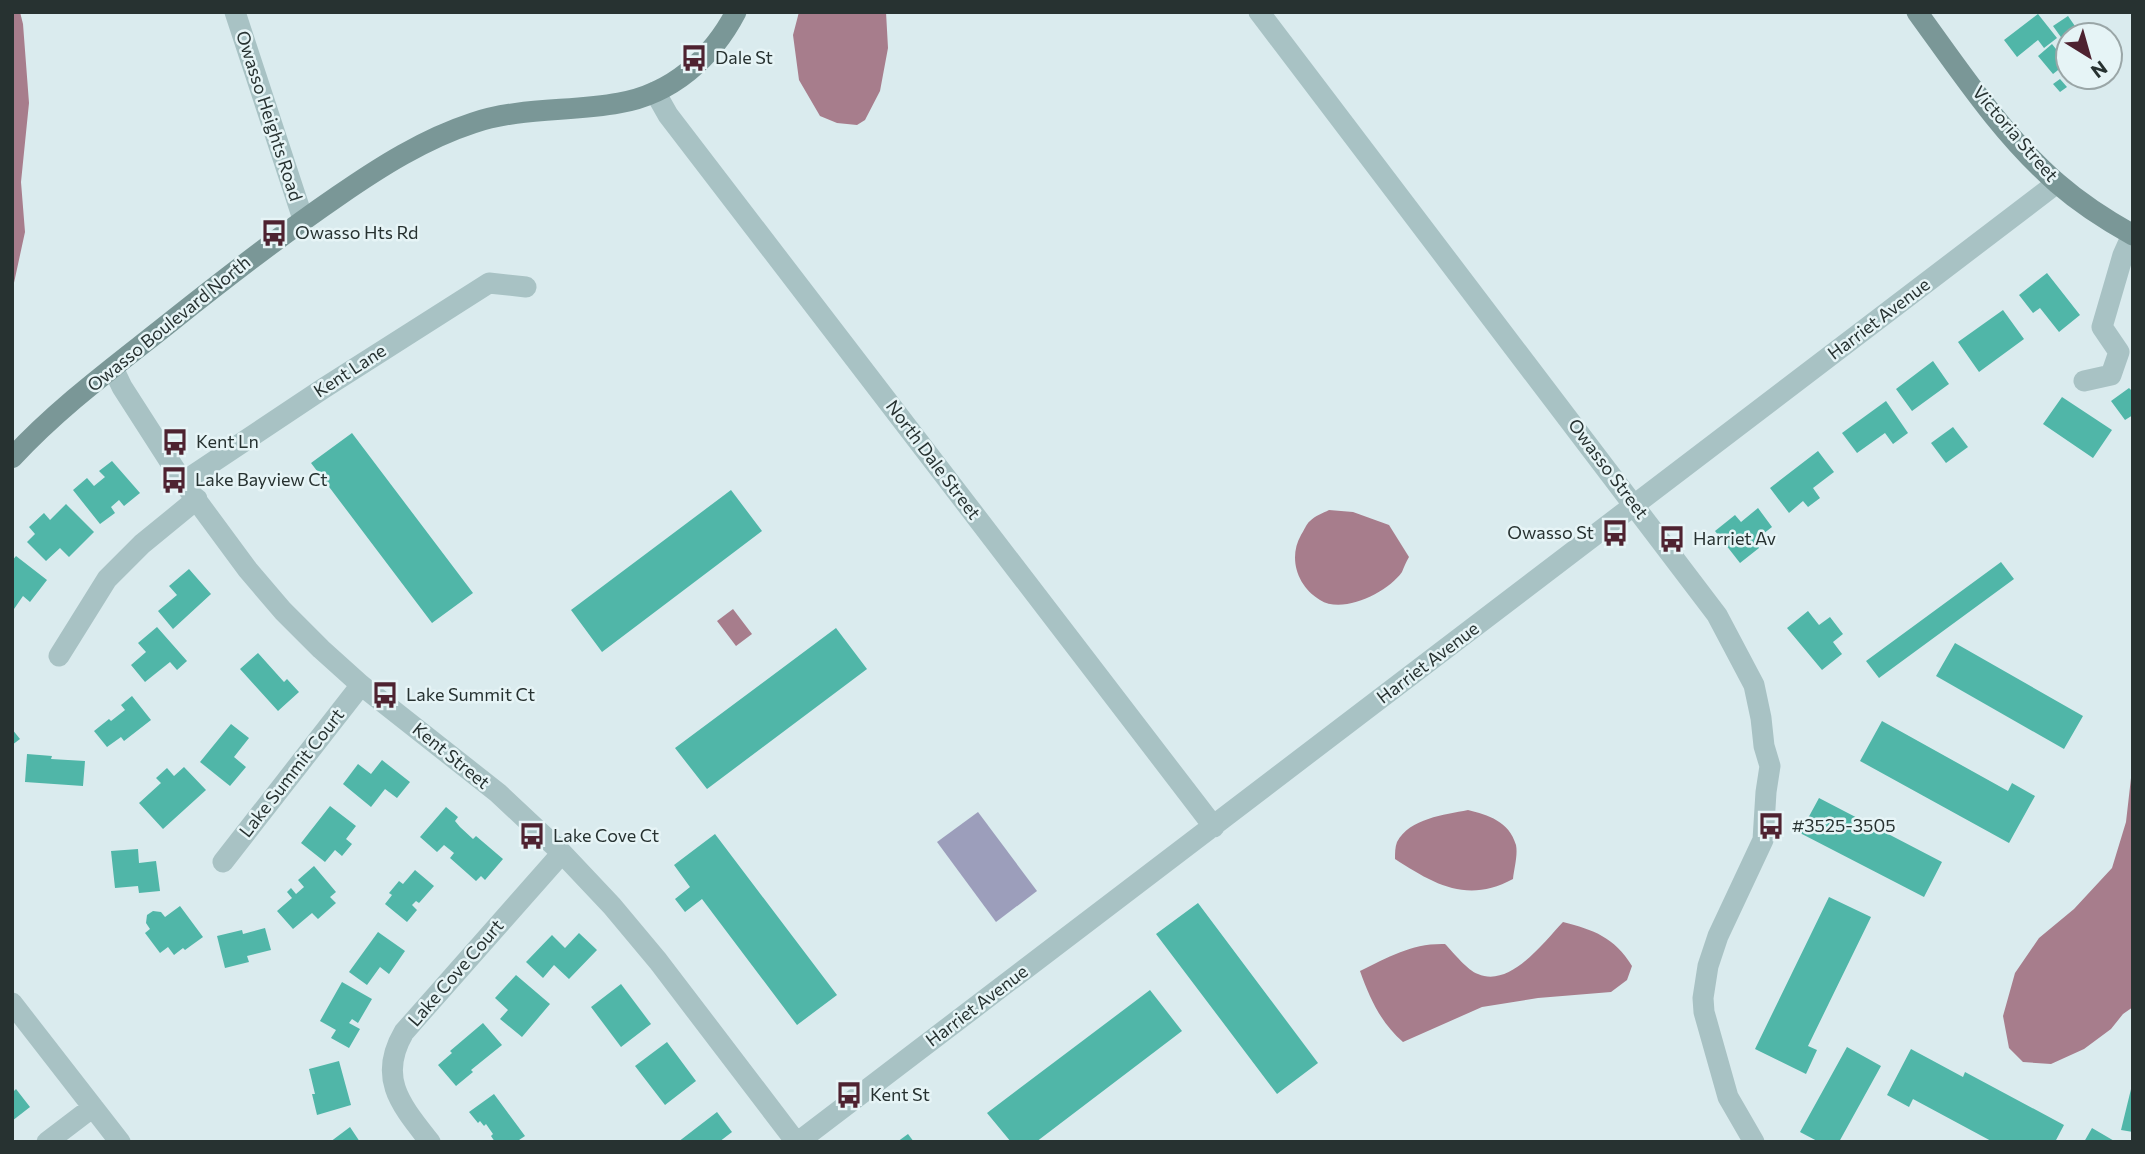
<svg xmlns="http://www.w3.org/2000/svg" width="2145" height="1154" font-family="Commissioner,sans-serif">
<rect width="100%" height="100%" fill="#daebee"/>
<path fill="#9c9ebb" d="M978 812 1037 891 996 922 937 842Z"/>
<path fill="#a77d8c" d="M12 12H20L23 24 29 103 21 182 25 232 12 292Z
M799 12H886L888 48 880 91 865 120 857 125 837 123 820 116 799 80 793 35Z
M1329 510 1353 512 1389 525 1409 557C1406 562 1404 567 1402 572 1388 592 1343 615 1320 600 1297 586 1288 558 1301 535 1304 531 1306 524 1310 521 1315 516 1323 513 1329 510Z
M733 609 752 634 736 646 717 621Z
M2133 728V1007L2123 1014 2111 1029 2084 1049 2051 1064 2023 1062 2009 1048 2003 1016 2015 973 2039 938 2074 909 2112 868 2126 822 2131 778Z
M1468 810C1488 815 1509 821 1516 845 1518 855 1514 869 1513 879 1467 904 1434 884 1395 859 1395 853 1395 847 1397 842 1410 818 1444 815 1468 810Z
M1563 922C1594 930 1614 937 1632 966L1627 980 1611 992 1538 998 1482 1007 1403 1042C1381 1023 1370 999 1360 971 1389 957 1412 943 1445 944 1453 952 1468 971 1478 974 1510 988 1543 943 1563 922Z"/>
<path fill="#50b6a8" d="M2038 14 2057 38 2044 48 2038 40 2017 57 2004 40Z
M2068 16 2077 29 2063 40 2053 26Z
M2052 44 2067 63 2053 74 2038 56Z
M2060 79 2067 87 2060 92 2053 84Z
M2047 273 2080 315 2059 332 2040 308 2033 313 2019 295Z
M2003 310 2024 339 1979 372 1958 342Z
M1933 361 1949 384 1912 411 1896 389Z
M2129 388 2133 392V415L2125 420 2111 401Z
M2062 397 2112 430 2093 458 2043 424Z
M1886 401 1908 433 1893 444 1885 433 1857 453 1842 433Z
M1953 427 1968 447 1946 463 1931 443Z
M352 433 473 593 432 623 311 463Z
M1818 451 1834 472 1813 488 1820 498 1808 507 1803 501 1789 513 1770 488Z
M112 461 140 493 124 506 119 500 111 507 115 513 100 524 73 490 87 478 94 486 105 477 99 471Z
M731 490 762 531 602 652 571 610Z
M66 504 94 532 69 557 60 548 46 561 27 542 35 534 29 527 44 513 50 520Z
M1758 508 1772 527 1754 541 1759 548 1740 563 1715 531 1735 515 1741 522Z
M16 556 47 580 30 602 23 596 14 609 12 561Z
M2001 562 2014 579 1879 678 1866 661Z
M189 569 211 594 173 629 158 611 177 595 169 586Z
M1808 611 1819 625 1830 617 1843 634 1833 642 1842 654 1822 670 1787 628Z
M157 627 187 661 177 670 170 662 145 682 131 665 146 652 138 643Z
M836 628 867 669 707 789 675 748Z
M1955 643 2083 716 2064 749 1936 676Z
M258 653 284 682 287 679 299 692 278 711 240 669Z
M132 696 151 720 124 741 121 737 107 747 94 731 109 719 111 721 125 710 121 705Z
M1882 721 2008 791 2012 783 2035 796 2009 843 1860 761Z
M231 724 249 738 234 757 246 767 230 786 200 762Z
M12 729 20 739 12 745Z
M27 754 52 756 51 759 85 761 83 786 25 782Z
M382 760 410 782 397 798 385 789 371 807 343 784 358 764 371 774Z
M184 767 206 790 163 829 139 803 161 783 156 778 167 768 174 776Z
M1819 798 1942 862 1924 897 1800 833Z
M330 806 356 826 346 839 352 844 342 856 335 850 325 862 301 843Z
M446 807 458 817 455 821 460 827 473 839 476 836 503 859 485 880 481 876 476 881 450 858 454 853 444 845 437 852 420 837Z
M715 834 837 995 797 1025 702 899 685 912 675 899 690 887 674 865Z
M138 849 139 863 156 861 160 891 139 893 138 886 115 888 111 851Z
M314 866 336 892 330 897 336 903 318 919 312 913 293 929 277 911 292 898 287 892 291 888 296 894 304 887 298 880Z
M415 870 434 886 419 903 416 901 412 905 417 910 407 922 385 904 392 895 389 893 399 881 403 884Z
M1829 897 1871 917 1808 1046 1817 1050 1806 1074 1755 1049Z
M1198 903 1318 1063 1277 1094 1156 934Z
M180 906 203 937 185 950 183 948 174 955 168 947 160 953 145 933 150 929 146 923 147 915 153 911 161 912 165 917Z
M265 928 271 950 247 956 249 962 225 968 217 936 242 930 243 934Z
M378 932 405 951 389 974 380 967 367 985 349 972Z
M579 933 597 950 569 979 554 965 543 978 526 962 552 935 565 948Z
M516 975 550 1004 522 1037 500 1019 508 1010 495 998Z
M342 982 372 999 358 1023 352 1019 349 1023 360 1029 349 1048 331 1038 336 1030 320 1021Z
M621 984 651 1024 621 1047 591 1007Z
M1150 990 1182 1031 1036 1142H1011L987 1113Z
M483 1023 502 1045 471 1070 473 1072 456 1086 438 1065 452 1053 450 1051Z
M667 1042 696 1081 665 1105 635 1066Z
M1847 1047 1881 1066 1839 1142H1819L1800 1132Z
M1911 1049 1963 1077 1965 1072 2064 1125 2055 1142H1993L1913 1099 1909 1107 1887 1095Z
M339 1061 351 1105 317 1115 312 1094H315L309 1069Z
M2132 1085 2133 1086V1132L2121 1130Z
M16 1089 30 1107 12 1121V1093Z
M494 1094 525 1136 516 1142H495L491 1136 493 1134 486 1124 484 1126 480 1121 478 1123 469 1112Z
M717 1112 732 1132 719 1142H678Z
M350 1127 360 1142H330Z
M2092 1128 2116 1142H2084Z
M908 1134 914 1142H897Z"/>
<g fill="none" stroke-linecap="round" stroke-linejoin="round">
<path stroke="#a8c2c4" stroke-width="21" d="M235 12 303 219
M1259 12 1717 615 1754 685 1761 718 1764 746 1770 766 1766 792 1763 840 1718 936 1708 966 1703 998 1704 1012 1728 1097 1754 1142
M655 92 668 115 1214 827
M113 368 122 387 183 482 248 570 283 611 321 649 361 685 498 793 562 853 612 906 658 961 796 1142
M2084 381 2111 375 2119 352 2102 327 2123 255 2132 235
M183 482 324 388 489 283 526 287
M59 656 107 579 142 544 197 499
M223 862 361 685
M12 1003 120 1142
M47 1142 93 1107
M430 1142C401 1105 377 1078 404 1032L562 853
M798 1142 2057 183"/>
<path stroke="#7a9797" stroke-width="21" d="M1917 12C1960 71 2002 135 2057 183 2080 203 2106 220 2133 235
M12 458C60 406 118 364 173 320 227 277 281 235 338 196 380 167 424 139 473 123 520 107 571 112 619 103 672 94 712 58 736 12"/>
</g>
<defs>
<symbol id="bus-bare" viewBox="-9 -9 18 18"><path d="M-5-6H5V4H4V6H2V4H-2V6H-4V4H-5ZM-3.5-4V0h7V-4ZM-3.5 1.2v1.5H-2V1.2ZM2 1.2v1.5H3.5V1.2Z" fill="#4e2230" stroke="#e6f4f6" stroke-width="2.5" paint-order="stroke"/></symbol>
</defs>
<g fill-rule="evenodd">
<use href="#bus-bare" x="675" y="39" width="38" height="38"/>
<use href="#bus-bare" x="255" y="214" width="38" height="38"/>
<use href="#bus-bare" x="156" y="423" width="38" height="38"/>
<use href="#bus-bare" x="155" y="461" width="38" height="38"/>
<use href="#bus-bare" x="1596" y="514" width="38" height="38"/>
<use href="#bus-bare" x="1653" y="520" width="38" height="38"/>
<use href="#bus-bare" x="366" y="676" width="38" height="38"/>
<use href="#bus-bare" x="1752" y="807" width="38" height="38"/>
<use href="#bus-bare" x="513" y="817" width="38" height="38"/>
<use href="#bus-bare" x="830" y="1076" width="38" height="38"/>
</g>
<g text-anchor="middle" stroke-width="5" stroke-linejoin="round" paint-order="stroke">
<g font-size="18" fill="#273231" stroke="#e6f4f6" text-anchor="start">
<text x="715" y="64">Dale St</text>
<text x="295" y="239">Owasso Hts Rd</text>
<text x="196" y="448">Kent Ln</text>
<text x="195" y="486">Lake Bayview Ct</text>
<text x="1594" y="539" text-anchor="end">Owasso St</text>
<text x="1693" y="545">Harriet Av</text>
<text x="406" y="701">Lake Summit Ct</text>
<text x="1792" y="832">#3525-3505</text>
<text x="553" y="842">Lake Cove Ct</text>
<text x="870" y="1101">Kent St</text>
</g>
<g font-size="18" fill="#273231" stroke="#e6f4f6">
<text transform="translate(269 116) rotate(72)" y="6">Owasso Heights Road</text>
<text transform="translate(2015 134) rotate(49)" y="6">Victoria Street</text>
<text transform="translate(1879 319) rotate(-37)" y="6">Harriet Avenue</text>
<text transform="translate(169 324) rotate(-39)" y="6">Owasso Boulevard North</text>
<text transform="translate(350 371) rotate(-33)" y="6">Kent Lane</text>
<text transform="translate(933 460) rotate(53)" y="6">North Dale Street</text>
<text transform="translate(1608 469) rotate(53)" y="6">Owasso Street</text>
<text transform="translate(1428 663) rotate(-37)" y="6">Harriet Avenue</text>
<text transform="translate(451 756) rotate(39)" y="6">Kent Street</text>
<text transform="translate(292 773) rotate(-52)" y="6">Lake Summit Court</text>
<text transform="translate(456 973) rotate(-49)" y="6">Lake Cove Court</text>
<text transform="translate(977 1006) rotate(-37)" y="6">Harriet Avenue</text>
</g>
</g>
<rect width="2145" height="1154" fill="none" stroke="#273231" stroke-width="28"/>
<g transform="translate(2089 56) rotate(143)"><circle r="33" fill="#e6f4f6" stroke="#9aa6a7" stroke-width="2"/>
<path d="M0-5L12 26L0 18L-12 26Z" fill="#4e2230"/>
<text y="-10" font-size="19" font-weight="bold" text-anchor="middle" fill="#273231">N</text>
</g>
</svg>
